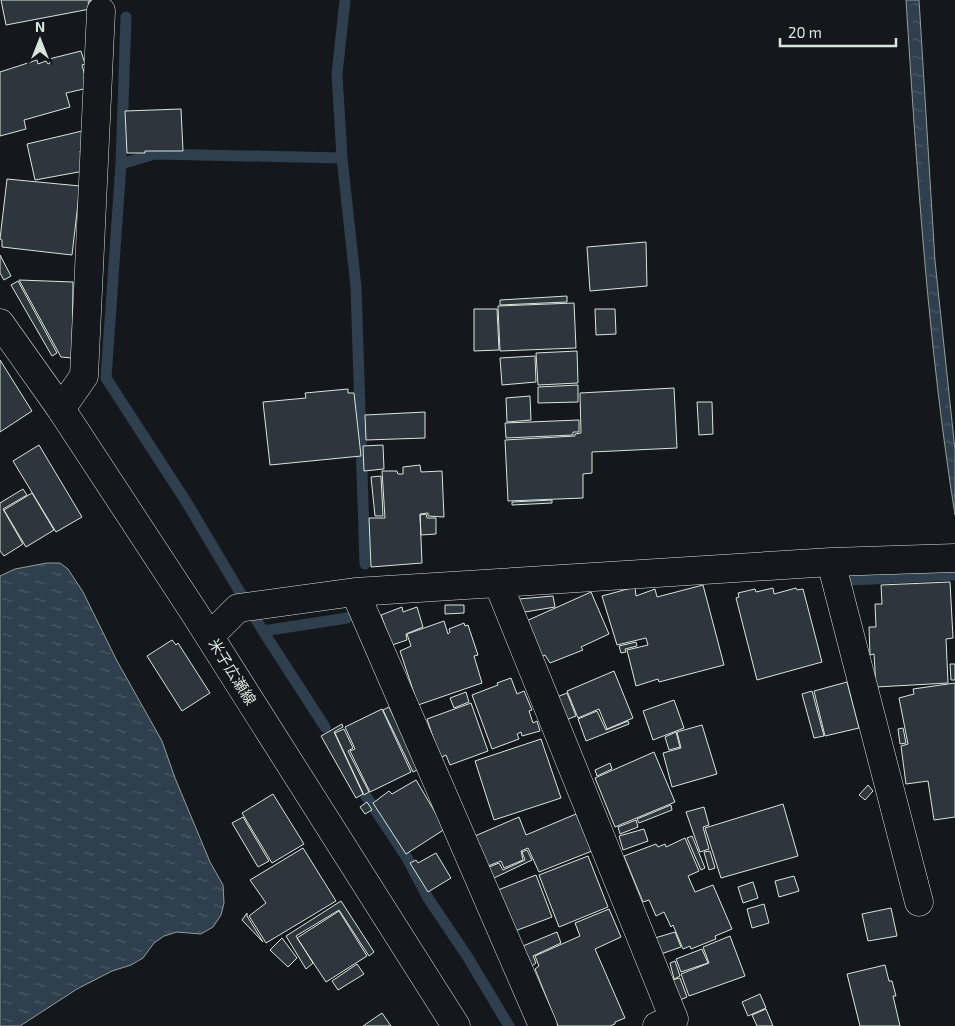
<svg xmlns="http://www.w3.org/2000/svg" width="955" height="1026" font-family="'Exo 2','Noto Sans JP',sans-serif">
<defs>
<pattern id="water-ripples" width="26" height="14" patternUnits="userSpaceOnUse" patternTransform="scale(1.25)"><rect width="26" height="14" fill="#2f3f4d"/><path d="M2 4q2-2 4 0t4 0M15 11q2-2 4 0t4 0" fill="none" stroke="#4c5b66"/></pattern>
</defs>
<rect width="100%" height="100%" fill="#14181c"/>
<path fill="url(#water-ripples)" stroke="#939e99" d="M906 0H919L935 261 955 450V515C928 345 917 173 906 0Z
M47 563H60L68 569 83 592 117 661 162 741 175 778 210 862 223 885 224 903 221 915 213 927 201 934 177 932 164 936 154 943 143 958 131 965 112 971 77 989 20 1026H0V576L15 569Z"/>
<g fill="none" stroke-linecap="round" stroke-linejoin="round">
<path stroke="#2f3f4d" stroke-width="11" d="M345 0 337 74 342 158 356 287 365 564
M126 17 121 164 106 378 187 503 263 631 325 727
M121 164 155 154 342 158
M851 580 953 575
M263 631 347 618
M366 796 407 858 428 898 467 956 509 1026"/>
</g>
<path fill="#2c363c" stroke="#d8e6dc" d="M1 0H92L88 2 90 9 6 25Z
M81 51 85 64 82 65 88 88 66 93 70 107 24 120 26 129 0 136V72L37 60 38 64 46 61 48 64 50 63 49 59Z
M181 109 183 151H145V153H127L125 111Z
M82 131 86 150 80 151 84 171 35 180 27 144Z
M7 179 80 186 72 255 2 247V240L0 239Z
M646 242 647 286 590 291 587 247Z
M0 255 11 276 4 280 0 273Z
M19 280 73 282 72 358 61 357Z
M18 281 57 353 52 356 11 285Z
M567 296V302L500 305V300Z
M574 303 576 348 500 351 498 306Z
M474 309H497L499 350 474 351Z
M595 309H615L616 334 596 335Z
M577 351 578 383 538 385 536 353Z
M535 356 536 382 502 385 500 358Z
M0 360 32 411 0 432Z
M578 385V402L538 403V387Z
M674 388 677 448 592 452V473L583 474V498L508 501 505 440 575 436V434L581 433 580 393Z
M348 389V393H354L361 456 270 465 263 402 306 398 305 393Z
M530 396 531 420 507 422 506 398Z
M697 402H712L713 434 699 435Z
M425 412V438L366 440 365 415Z
M579 420V432H573V435L506 438 505 423Z
M39 445 82 517 56 532 13 461Z
M383 445 384 469 364 471 363 446Z
M420 465 421 472 442 471 444 517 428 516V513L420 514 422 563 371 567 369 518H385L382 471H397L398 474H403V467Z
M381 476 383 516H375L371 477Z
M23 489 27 495 3 509 23 544 4 556 0 551V503Z
M32 493 54 530 26 547 4 510Z
M552 500V503L512 505V502Z
M426 514 427 518H436V534L421 535 420 515Z
M950 582 953 638 946 639 948 683 876 687 874 654 870 655 869 627H876L875 604H882L881 585Z
M703 585 724 665 659 682 658 679 636 686 627 650 648 645 646 638 617 645 602 596 635 587 636 596 655 589 657 597Z
M773 588 774 594 796 588 797 590 803 589 822 662 757 680 736 598 739 597 738 593 755 589 756 592Z
M591 592 609 634 581 647 583 650 550 663 545 655 539 658 524 622Z
M553 596 555 607 519 613V599Z
M445 605H464V613L445 614Z
M402 607 403 612 417 607 423 627 406 634 407 640 392 645 381 615Z
M444 621 448 634 450 632 449 629 464 623 465 626 468 625 478 655 474 656 482 683 418 705 400 651 411 646 407 634Z
M172 640 176 645 178 643 210 693 182 711 147 656Z
M636 642 637 646 625 649 626 652 621 653 619 646Z
M950 664H955V680H951Z
M614 671 633 718 607 729 599 709 578 718 567 691Z
M511 678 517 694 524 691 532 710 529 711 533 723 537 721 540 731 522 736 521 732 517 734 519 739 492 749 472 695 498 685 497 683Z
M847 682 859 728 825 736 814 691Z
M955 683V817L934 820 928 781 906 784 901 746 908 744 899 698 914 694 913 689Z
M812 691 824 736 814 738 802 694Z
M466 692 469 702 454 708 450 698Z
M567 693 576 716 566 720 557 697Z
M674 700 684 728 653 740 643 711Z
M471 703 488 751 450 765 446 755 440 758 427 719Z
M389 707 419 769 413 772 383 710Z
M382 709 411 772 370 792 350 751 355 749 345 727Z
M597 711 606 730 628 721 629 724 586 741 578 719Z
M342 724 343 727 334 732 363 794 356 798 321 736Z
M702 725 717 774 672 787 663 753 681 748 677 732Z
M903 728 906 743 900 744 898 729Z
M344 729 353 748 348 751 369 792 364 795 335 733Z
M676 732 680 747 669 750 665 737Z
M541 739 561 798 494 820 475 761Z
M654 752 675 802 615 827 595 778Z
M610 763 612 769 597 776 595 770Z
M416 780 445 829 406 854 373 803 389 791 392 794Z
M868 785 873 791 865 800 859 795Z
M273 794 304 844 272 863 242 813Z
M367 802 372 810 365 814 360 807Z
M783 804 798 856 721 878 705 828Z
M671 805 672 810 639 823 637 819Z
M704 807 709 825 703 827 709 849 700 852 686 812Z
M576 814 592 851 539 872 528 848 521 851 523 860 504 868 501 861 488 866 475 836 519 817 526 835Z
M243 817 269 861 258 867 232 823Z
M636 820 638 827 620 834 618 827Z
M644 829 648 841 623 850 619 836Z
M692 836 705 868 701 870 687 838Z
M685 838 699 871 688 876 695 892 713 885 732 929 715 936 716 939 691 949 690 946 683 949 673 925 671 927 664 912 656 916 649 900 643 902 624 856 656 844 658 847 665 844 666 847Z
M303 848 336 901 266 943 249 916 266 903 250 880Z
M527 850 532 860 494 878 489 867 499 863 503 870 525 860 522 852Z
M710 851 715 868 709 870 704 852Z
M436 853 451 878 428 892 410 863 416 860 418 863Z
M588 856 608 907 559 927 539 875Z
M536 875 552 917 515 931 498 890Z
M794 876 799 891 779 897 775 881Z
M753 882 758 898 743 903 738 887Z
M341 901 374 952 369 956 339 910 296 936 313 963 306 969 286 936Z
M764 904 769 923 752 928 747 909Z
M891 908 897 936 868 941 862 914Z
M609 909 621 937 595 949 625 1018 615 1022V1024L610 1026H558L535 969 539 966 535 956 580 936 575 923Z
M339 911 367 956 326 982 297 938Z
M247 913V916L263 942 242 920Z
M557 932 561 943 533 956 536 963 532 966 523 946Z
M675 932 681 947 661 954 655 938Z
M730 936 745 976 689 996 681 974 709 963 703 947Z
M282 938 297 958 288 967 270 950Z
M702 949 708 963 681 972 676 959Z
M675 961 680 976 674 979 670 963Z
M357 964 364 974 338 990 332 981Z
M885 965 889 981H892L896 996H893L900 1026H860L847 974Z
M680 978 687 997 680 1000 672 980Z
M760 994 766 1008 748 1016 742 1002Z
M766 1009 773 1026H757L752 1015Z
M382 1013 391 1026H363Z"/>
<g fill="none" stroke-linecap="round" stroke-linejoin="round">
<defs>
<path id="minor" d="M61 409 84 376 101 11
M831 562 919 902
M498 583 674 1019 657 1026
M355 592 543 1026
M210 636 238 608 355 592 831 562 955 558"/>
<path id="major" d="M0 323 61 409 194 612 456 1026"/>
</defs>
<use href="#minor" stroke="#d8e6dc" stroke-width="29"/>
<use href="#major" stroke="#d8e6dc" stroke-width="29"/>
<use href="#minor" stroke="#14181c" stroke-width="28"/>
<use href="#major" stroke="#14181c" stroke-width="28"/>
</g>
<g text-anchor="middle" stroke-width="4" stroke-linejoin="round" paint-order="stroke">
<g font-size="15" fill="#d8e6dc" stroke="#14181c">
<text transform="translate(232 672) rotate(58)" y="5">米子広瀬線</text>
</g>
</g>
<g transform="translate(40 40)" stroke="#14181c" stroke-width="4" paint-order="stroke">
<path d="M0-4L9 19L0 12L-9 19Z" fill="#d8e6dc"/>
<text y="-8" font-size="14" font-weight="bold" text-anchor="middle" fill="#d8e6dc">N</text>
</g>
<path d="M780 38v8h116v-8" fill="none" stroke="#d8e6dc" stroke-width="2.5"/>
<text x="788" y="38" font-size="15" fill="#d8e6dc" stroke="#14181c" stroke-width="4" paint-order="stroke">20 m</text>
</svg>
